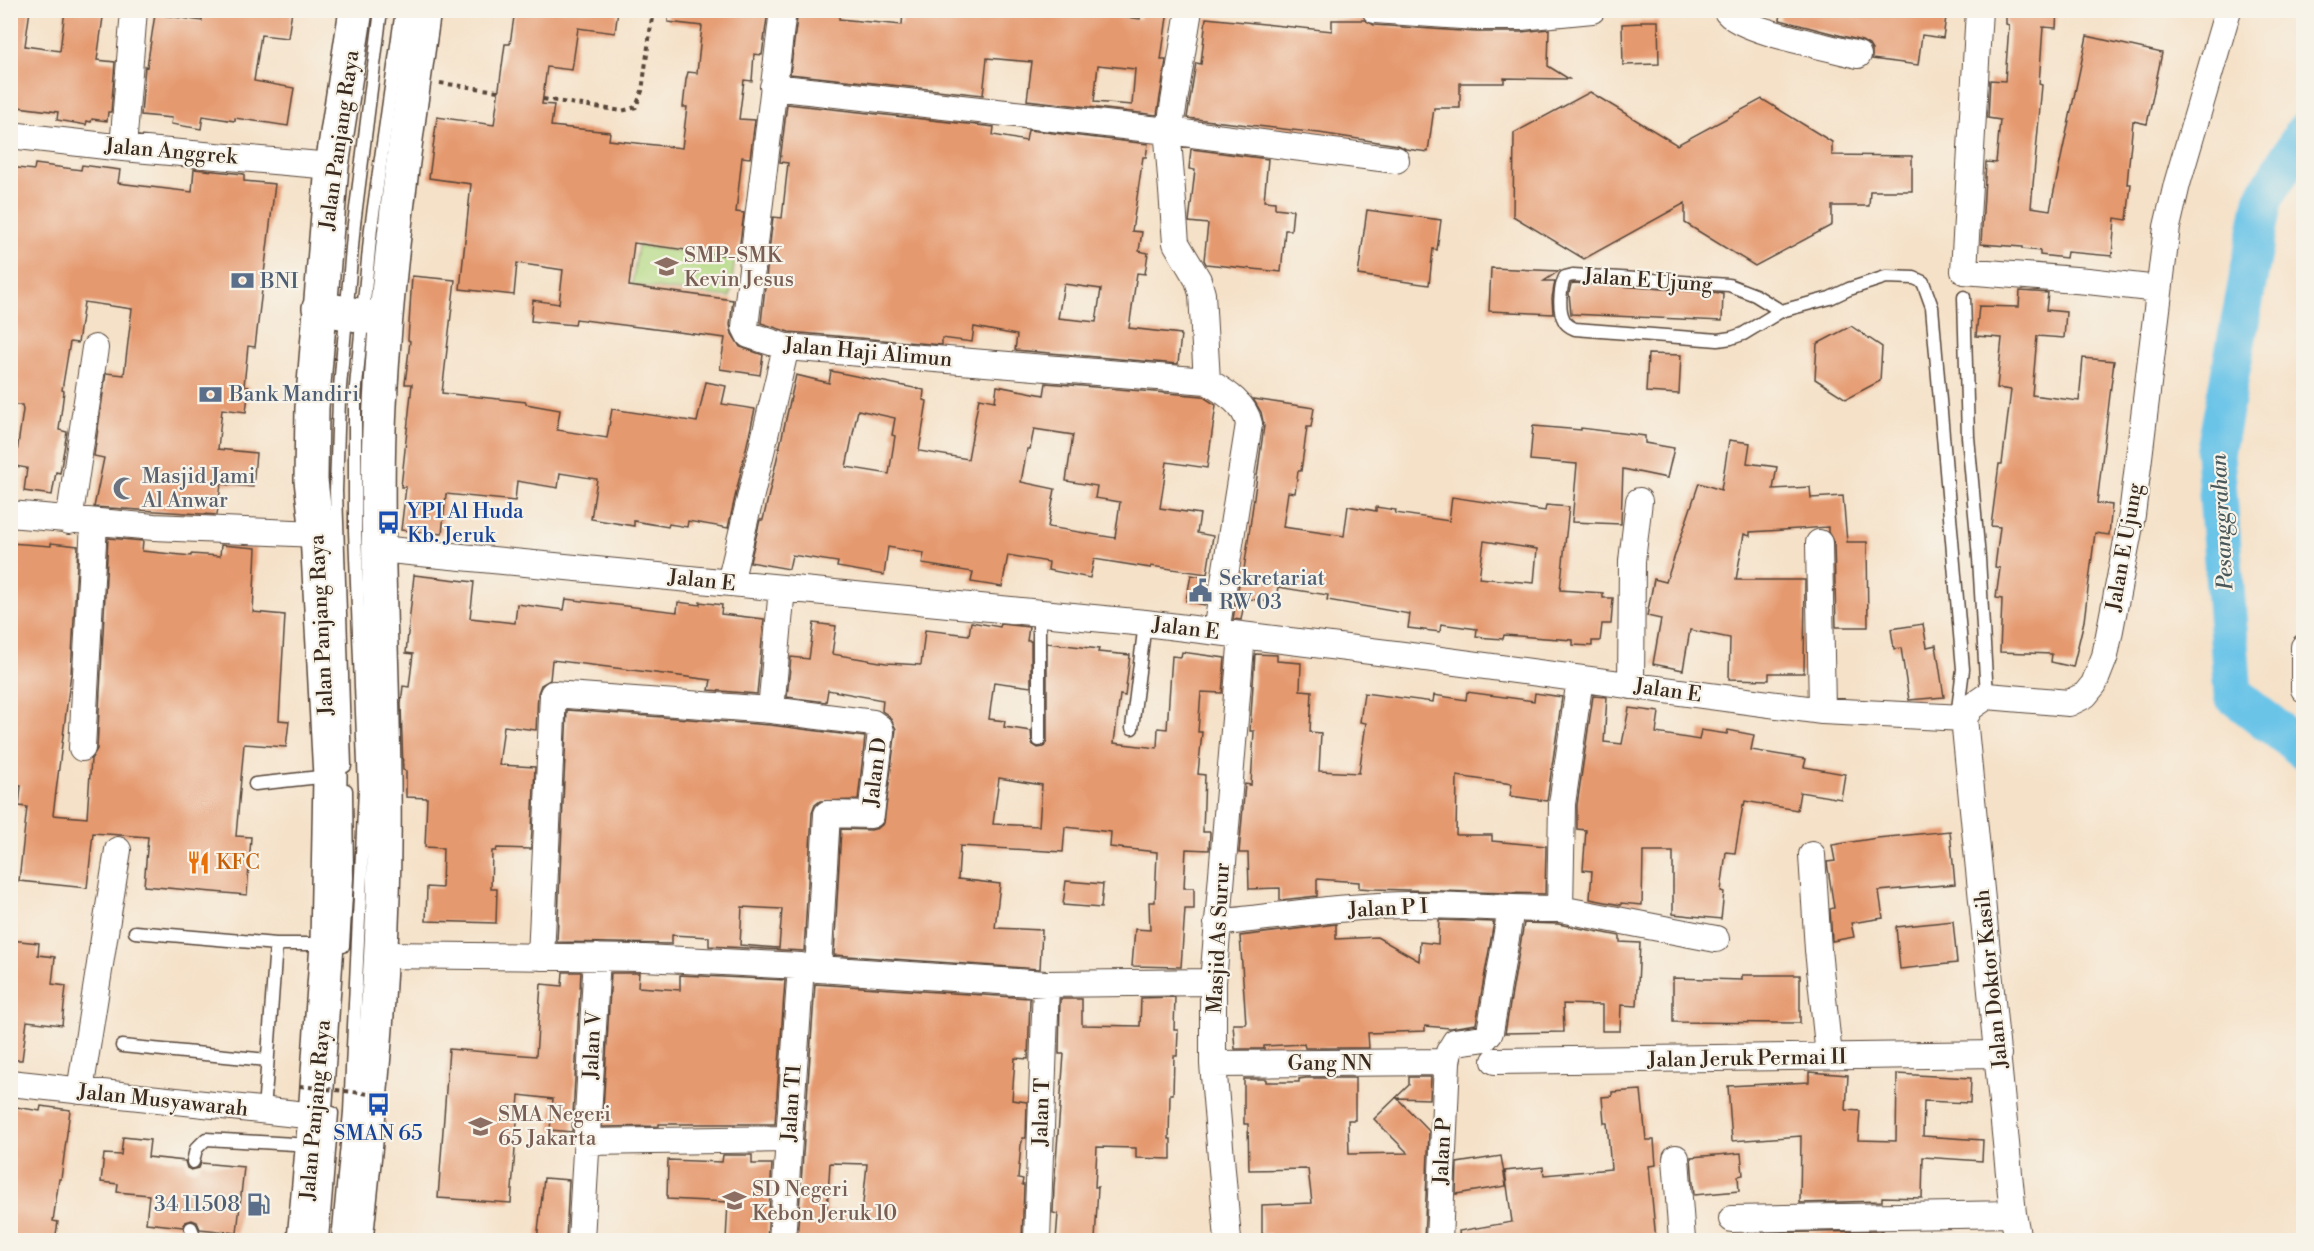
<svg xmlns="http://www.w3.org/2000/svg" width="2314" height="1251" font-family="'Libre Bodoni',serif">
<rect width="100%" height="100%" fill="#f7f3e8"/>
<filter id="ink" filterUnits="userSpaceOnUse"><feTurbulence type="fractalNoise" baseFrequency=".0167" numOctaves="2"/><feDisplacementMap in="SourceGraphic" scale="12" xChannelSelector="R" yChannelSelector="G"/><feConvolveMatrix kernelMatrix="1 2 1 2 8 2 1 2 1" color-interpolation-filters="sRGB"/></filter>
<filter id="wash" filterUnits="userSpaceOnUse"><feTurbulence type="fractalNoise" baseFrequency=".008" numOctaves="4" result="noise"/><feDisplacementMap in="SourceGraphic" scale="24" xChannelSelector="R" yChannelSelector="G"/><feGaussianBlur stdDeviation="1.35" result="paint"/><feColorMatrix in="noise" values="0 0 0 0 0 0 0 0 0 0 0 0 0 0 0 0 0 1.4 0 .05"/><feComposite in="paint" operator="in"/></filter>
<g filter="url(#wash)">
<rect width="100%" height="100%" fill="#f5e1c8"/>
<path fill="#b3d983" stroke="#778250" stroke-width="1.5" d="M638 246 735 258 730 297 632 285Z"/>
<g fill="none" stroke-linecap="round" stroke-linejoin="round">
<path stroke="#6ac4e8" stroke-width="39" d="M2304 132 2263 200 2215 454 2233 695 2304 750"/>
</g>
<g id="blocks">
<path fill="#e5996e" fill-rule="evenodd" d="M10 10H30L25 46 60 51 65 10H104L97 60 115 62 111 112H108L107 121 92 119 91 122 87 121 86 125 57 120 58 112 10 106Z
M203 10H292L288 38 261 35 254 81 294 88 288 126 235 118V121L203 116 201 129 171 124 172 118 141 115 145 66 147 67 155 14 202 21Z
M515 10H618L615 33 578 28 572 70 547 67 542 104 554 105 551 126 610 132 609 140 682 148 687 107H683L686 80 688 72 697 73 702 26 668 22V10H768L762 55 754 54 752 81 744 80 739 119 755 120 750 158 742 157 736 212 744 213 738 257 634 243 629 286 733 300 730 325 732 334 740 347 763 355 760 375 720 369 725 338 576 319 575 325 531 321 533 300 559 304 563 270 517 263 514 295 460 289 471 184 429 178 437 117 494 125 505 44H510Z
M798 10H840L839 19 902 25 903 11 942 15V10H1089L1088 12 1140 19 1141 10H1168L1161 60H1166L1157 115 1027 100 1032 62 987 58 983 95 790 74ZM1098 65 1135 69 1132 105 1094 102Z
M1781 10H1876L1906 14V10H1947L1943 38 1922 35 1918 65 1872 59V50L1869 45 1862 41 1780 20Z
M2006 10H2057L2056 28 2043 27 2039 84 2042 85 2031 207 2050 210 2087 36 2162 53 2147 124 2133 121 2127 184H2131L2127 220 2115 218 2112 256 2067 252 2066 258 2040 255V251L2022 249V247L1981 244 1986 162 1996 163 2000 120 1988 118 1990 80 2005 81 2009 25 2006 24Z
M1206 18 1332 31V20H1365L1374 25 1475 32H1521L1549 29 1548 66 1569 79 1504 78V83H1460V108H1434L1428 152 1406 149 1398 145 1319 133 1187 118 1196 63 1201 64Z
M1641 21H1658L1659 64 1623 65 1622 24 1641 23Z
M1590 92 1677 145 1762 99 1832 142V155L1912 156V191H1870L1869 206H1832V225L1755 266 1685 223V203L1584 259 1513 216 1514 133Z
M787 104 994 127 993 135 1026 141 1028 130 1148 144 1146 157H1143L1132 231 1142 232 1139 251 1148 253 1145 274 1137 273 1129 328 1181 334 1178 364 1015 350 1017 335 974 327 972 342 942 338V345L789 332 761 323 773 217 782 218 788 163 780 162ZM1064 284 1101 289 1096 322 1058 318Z
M1191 149 1268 159 1264 201 1275 202V208L1293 210 1291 230H1285L1281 272 1206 264 1204 260 1208 224 1189 222 1195 170 1189 169Z
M35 164 81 170 82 165 120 170 118 183 192 192 194 169 244 174V181L275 184 255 347 248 346 244 386 249 387 246 412 222 409 218 449 256 453 253 487 221 484 217 515 94 507 104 458 94 456 106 373 124 375 132 309 84 302 78 343 70 342 62 390 64 391 59 430 67 432 60 473 56 472 52 495 24 491 27 468 15 466 23 410 22 405H10V167L34 170Z
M1367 210 1441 220 1437 250 1433 249 1429 285 1358 275Z
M1491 268 1559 271 1544 281H1555L1552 298 1553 314 1489 311Z
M412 276 455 280 442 393 526 402V404L560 410 557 430 607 438 612 409 697 422 706 382 726 386 722 404 755 409 728 528 688 521 687 527 669 524 668 527 634 521V526L591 519 597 479 560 473 558 488 517 481 515 501 446 494 442 534 401 530 406 487H401L412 384H405L410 341 408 340Z
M1574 283 1723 293 1722 321 1571 314 1569 293 1571 284Z
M2020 291 2048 293 2046 310 2066 312 2064 338 2037 336 2032 395 2079 401 2083 358 2114 361 2097 503 2112 505 2109 535 2095 533 2084 621 2073 667 2051 662 2052 654 2000 652 2002 599 1996 598 2000 568 1995 567 2000 527 1991 526 1999 464H2002L2011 390 1997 388 2002 338 1976 336 1979 306 2019 307Z
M1851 326 1882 347 1880 381 1846 399 1815 379 1817 344Z
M1648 354 1681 355 1679 394 1646 392Z
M831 371 924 390 923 400 927 401 919 451 968 459 979 398 995 401 997 386 1044 395 1046 383 1202 396 1216 405 1207 468 1167 462 1160 508 1200 514 1197 533 1213 536 1207 574 1151 566V568L1094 559 1090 578 1048 570 1049 562 1008 555 1002 587 971 582 973 572 922 564 924 553 888 547 884 575 837 567 838 562 792 555 789 569 750 562 760 520H763L796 375 829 383ZM858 410 895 418 892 435 895 436 889 474 846 467ZM1034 429 1073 435 1066 481 1097 486 1095 498 1120 502 1115 538 1048 527 1055 489 1021 482 1027 449H1030Z
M1253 399 1314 408 1311 427H1307L1301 471H1298L1295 493 1288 492 1283 527 1344 536 1348 506 1376 511V507L1396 510 1395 513 1449 521 1452 497 1545 511 1546 505 1569 507 1560 590 1603 593V598H1613L1611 624H1602L1600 641H1592V646L1573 645V640L1504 635 1503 639 1476 637 1477 629 1441 624 1440 632 1408 628 1410 614 1327 600 1328 595 1278 587 1275 603 1245 598 1241 620 1233 619 1239 584H1242L1264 426 1261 412ZM1484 541 1537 549 1534 583 1479 578Z
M1533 426 1581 430V428L1645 436V443L1674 448 1667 478 1623 469 1621 524 1572 522 1577 464 1530 460Z
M1729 440 1750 443 1747 463 1777 467 1773 489 1810 487 1811 498 1843 496 1847 542H1867L1868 627H1836L1834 543 1828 532V527L1750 532V536L1744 534 1736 580H1805L1804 673H1769V680L1729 679 1730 638 1690 630 1683 670 1653 664 1661 619 1647 616 1654 579 1666 582 1699 483 1721 490Z
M108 538 143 541 142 551 191 556V554L220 556 221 545 256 548 253 612 285 615 279 720 289 721 286 747 244 744 236 836 251 837 247 895 144 886 148 837 93 833 87 888 19 881 27 807 19 806 21 786 10 785V543L51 546V543L78 546 71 673 53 815 87 818 91 759 97 749Z
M414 575 474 582 470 618 515 623 517 604 564 610 566 599 677 612 678 602 700 605V602L722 605 721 614 764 619 757 694 709 690 711 680 552 660 550 680 541 685 538 693 536 730 504 726 499 765 535 767 531 849 497 848 496 851H492L491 889H497L496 923 426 921 427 887 442 888 443 848 425 847 427 798 406 797V771L403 770 401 704 403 686 409 687 413 654 406 653Z
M1191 575 1209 578 1205 605 1186 601Z
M971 622 1000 627 1001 624 1029 627 1027 641H1031V687L994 682 989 719 1005 721 1004 727 1031 731 1032 744 1038 748 1044 747 1047 740V643L1099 649 1098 652 1130 655 1125 696 1120 695 1114 743 1157 748 1158 728 1167 729 1172 656 1181 657 1182 652 1225 658 1222 693 1201 692 1198 732H1202L1198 774 1205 775 1203 832H1210L1209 850 1186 849 1184 888H1194V909H1185L1181 967 1132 966 1135 929 1150 930 1149 902H1155L1157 852 1110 847 1111 832 1065 827 1063 852 960 846 958 879 1000 884 995 928 1042 930 1040 969 834 955 841 829 871 830 878 828 884 823 896 729 889 716 882 711 883 700 828 690 826 702 787 697 791 657 809 659 814 623 836 626 832 654 886 663 921 665 925 630 969 635ZM999 778 1042 785 1039 826 993 824Z
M1923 624 1927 647 1936 645 1944 697 1909 700 1901 648 1894 649 1891 629Z
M1255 654 1277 655V661L1301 663 1300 690 1312 691 1310 732 1321 733 1319 771 1359 773 1366 723 1360 722 1364 693 1433 702 1434 695 1466 700 1467 692 1534 701 1535 693 1562 697 1547 801 1510 796 1512 784 1457 776 1456 835H1492V841L1546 846 1545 894 1373 889 1359 888V882L1317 879V896L1280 900V888L1249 889 1248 853H1239L1245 784 1251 785 1254 731H1250Z
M1593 696 1607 697 1604 742 1622 744 1629 708 1659 712 1656 733 1699 740 1701 730 1727 734 1728 730 1754 735 1751 750 1806 759 1804 767 1845 774 1841 799 1800 792 1797 810 1745 801 1744 806 1743 805 1735 853 1726 852 1721 891 1724 892 1721 919 1673 914V852H1643L1642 905 1621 903V905L1590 899 1592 871 1583 870 1586 830 1577 829V805Z
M567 710 770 725 865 737 858 800 820 801 815 805 812 813 804 951 709 946V937L672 935V944L557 942ZM742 907 782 909 779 948 740 945Z
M1950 831 1955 884 1879 891 1883 918 1851 923 1854 937 1832 941 1830 909 1834 908 1827 862 1835 861 1832 845 1877 838Z
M1066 881 1103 884 1101 908 1063 905Z
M1439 920 1494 922 1476 1024 1450 1028 1425 1026V1031L1368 1033 1369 1048H1305L1304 1044 1264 1046V1049H1235L1233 1024H1246L1240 936 1336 924V939L1377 937 1419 961 1420 942 1438 944Z
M1953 921 1957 963 1900 969 1896 927Z
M1524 923 1558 924 1620 936V942L1640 943 1637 1006 1621 1005 1620 1031H1602V1005L1563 1004 1564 1032 1505 1033Z
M10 940 39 943 38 955 55 957 52 984 66 986 62 1025 27 1021 22 1060H10Z
M563 972H581L572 1132 550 1130 553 1099 519 1095 511 1203 438 1198 449 1049 536 1056 541 984 562 986Z
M611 973H639L638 987 680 990V975L785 980 775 1124H659V1126L602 1127Z
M1742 975H1800V1023L1673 1022V978L1742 980Z
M815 984 1030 998 1028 1059 1015 1058 1012 1100 1027 1102 1026 1138H1023L1021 1145 1018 1178 1023 1179 1022 1185H1024L1022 1240H797ZM830 1163 867 1164 862 1213 827 1211Z
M1175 997 1174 1030H1178L1177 1056H1174L1173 1094H1170L1169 1139H1171V1159L1136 1158V1148L1097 1147 1095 1187H1098L1095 1240H1056L1058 1214 1053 1213 1054 1187 1064 1054H1059L1060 999H1082V1025L1140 1026 1141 998Z
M1809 1072 1848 1075 1846 1110 1860 1111 1858 1140 1896 1141 1897 1074 1971 1078 1970 1103 1924 1101 1923 1136 1983 1140 1982 1161 1923 1157 1922 1198 1882 1197V1201L1800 1203 1801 1136 1732 1141 1728 1086 1809 1082Z
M1409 1077H1431L1430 1099 1397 1098 1429 1131 1424 1240H1270V1234H1262V1205L1312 1203 1308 1169 1249 1170 1248 1124H1244V1079H1266V1082H1299V1079L1306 1078H1355V1120H1348L1349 1154 1408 1153 1374 1119 1409 1085Z
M1641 1090 1646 1140H1654L1656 1165 1649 1166 1656 1240H1627L1626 1236 1580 1240H1460L1459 1231 1512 1222 1505 1171 1543 1167 1544 1175 1611 1169 1607 1123H1604L1602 1097 1612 1096V1092Z
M10 1106 40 1111 41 1106 70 1110 61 1179H59L53 1221 58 1222 55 1240H10Z
M123 1137 150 1140 148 1157 185 1161 187 1168 191 1170 199 1168 201 1163 244 1167 237 1233 200 1229 197 1222 192 1220 185 1222 183 1227 146 1223 149 1195 117 1192 118 1184 101 1182 104 1154 121 1155Z
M1741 1153 1743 1175 1738 1176 1739 1191 1694 1195 1691 1157Z
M723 1155H752V1164H772L767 1240H726L728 1202 667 1199 668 1160 722 1162Z
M1501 1156 1506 1186 1456 1194 1457 1163Z
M544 1178 569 1180 566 1240H537Z
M1883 1231 1884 1240H1763V1233Z"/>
</g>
</g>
<g filter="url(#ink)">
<use href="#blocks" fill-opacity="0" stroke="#574538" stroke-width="1.5"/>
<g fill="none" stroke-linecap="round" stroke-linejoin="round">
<defs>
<path id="lane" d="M1964 297 1968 437 1979 558 1987 696
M1781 311 1755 295 1729 285 1573 275 1565 277C1560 287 1558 310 1564 320 1566 325 1570 327 1575 329L1718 340 1731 338 1743 334 1781 311 1830 298 1849 289 1886 277 1914 278 1923 282 1932 307 1963 669 1957 717
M1039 614V740
M1132 728 1145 623
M345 766 336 491 339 399 354 224 381 10
M255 784 329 776
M135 932 276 944H325
M343 946 347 878 346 790
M122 1046 267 1060
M264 1111 276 944
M193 1162 196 1149 206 1139 311 1145
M191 1228 195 1238 204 1240
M322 1240 332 1113
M338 1240 350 1112 365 789 355 531V397L371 228 402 10"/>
<path id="street" d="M783 10 745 327 749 335 786 347 1207 381
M1189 10 1168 139 1176 243 1198 280 1202 294 1207 381C1223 391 1245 403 1249 424L1216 632
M1375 10 1476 17H1521L1592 10
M1726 10C1736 30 1833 48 1858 55
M1979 10 1964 271 2088 281 2158 289
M773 87 1168 131 1396 160
M10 135 123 148 332 166
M123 148 134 10
M10 514 154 527 317 534
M69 521 95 348
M1819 543 1822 711
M379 549 1145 623 1403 655 1822 711 1964 718
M730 583 786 347
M782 588 771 710 873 723 880 728 881 732 871 815 827 814 818 969
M2304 647V689
M1631 686 1632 561 1639 501
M1964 718 1971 707 1987 696 2069 703 2085 695 2094 684 2105 656 2132 515 2167 227 2177 184 2228 10
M1964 718 2013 1214 2018 1240
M82 748 94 523
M1812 855 1818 950 1829 1056
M1560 909 1716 939
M1217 923C1282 916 1348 905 1413 905 1462 905 1511 909 1560 909L1562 804 1580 679
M381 955 644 958 801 966 818 969 1046 984 1213 982
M541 957 553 694 771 710
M1495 1061 1998 1054
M1213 1064 1447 1062
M10 1083 315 1116
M80 1091 118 850
M586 1142 789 1139
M1676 1158 1682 1240
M1732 1219 2013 1214
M581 1240 597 957
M782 1240 801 966
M1037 1240 1046 984
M1228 1240 1213 1064V982L1242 635
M1439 1240 1447 1062 1449 1052 1455 1042 1485 1038 1490 1032 1511 909"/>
<path id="primary" d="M319 308 385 320
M304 1240 315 1116 327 944 330 776 317 534 311 480 312 408 332 166 356 10
M356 1240C370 1109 383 977 384 845 386 706 375 568 379 429 384 289 404 149 424 10"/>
</defs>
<use href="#lane" stroke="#574538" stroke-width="15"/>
<use href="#street" stroke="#574538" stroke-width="28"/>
<use href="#primary" stroke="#574538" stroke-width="36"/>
<path stroke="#574538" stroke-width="4" stroke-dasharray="4.5 4.5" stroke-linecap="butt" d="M440 83 498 91
M543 99 622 111 636 107 642 91 653 10"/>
<use href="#lane" stroke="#fff" stroke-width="12"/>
<use href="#street" stroke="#fff" stroke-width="26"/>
<use href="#primary" stroke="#fff" stroke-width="33"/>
<path stroke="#574538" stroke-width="4" stroke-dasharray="4.5 4.5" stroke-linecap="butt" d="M300 1086 379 1095"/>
</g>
</g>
<defs>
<symbol id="school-bare" viewBox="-9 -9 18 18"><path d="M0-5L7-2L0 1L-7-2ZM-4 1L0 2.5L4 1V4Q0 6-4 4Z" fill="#8d6e63" stroke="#f7f3e8" stroke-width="2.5" paint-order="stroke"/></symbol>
<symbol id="bank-bare" viewBox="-9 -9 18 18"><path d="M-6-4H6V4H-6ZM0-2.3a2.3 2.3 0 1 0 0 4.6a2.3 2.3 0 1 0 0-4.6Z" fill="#5c6f8a" stroke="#f7f3e8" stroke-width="2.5" paint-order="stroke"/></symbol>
<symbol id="mosque-bare" viewBox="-9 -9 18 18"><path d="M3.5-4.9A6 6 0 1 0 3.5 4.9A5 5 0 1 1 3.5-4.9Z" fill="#6b7280" stroke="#f7f3e8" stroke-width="2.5" paint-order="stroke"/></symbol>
<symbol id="bus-bare" viewBox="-9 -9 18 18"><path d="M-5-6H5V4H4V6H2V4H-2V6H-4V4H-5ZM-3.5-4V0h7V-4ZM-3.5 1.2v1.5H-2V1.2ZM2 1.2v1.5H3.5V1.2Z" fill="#1a4fb4" stroke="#f7f3e8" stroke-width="2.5" paint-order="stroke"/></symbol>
<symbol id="civic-bare" viewBox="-9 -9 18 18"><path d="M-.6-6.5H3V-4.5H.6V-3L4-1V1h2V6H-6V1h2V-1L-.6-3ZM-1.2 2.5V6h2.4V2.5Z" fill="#5c6f8a" stroke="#f7f3e8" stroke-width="2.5" paint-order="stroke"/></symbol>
<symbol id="restaurant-bare" viewBox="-9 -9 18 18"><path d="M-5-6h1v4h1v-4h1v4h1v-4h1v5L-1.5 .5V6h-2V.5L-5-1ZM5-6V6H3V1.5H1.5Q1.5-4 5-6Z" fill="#e8710a" stroke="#f7f3e8" stroke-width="2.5" paint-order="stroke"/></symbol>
<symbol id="fuel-bare" viewBox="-9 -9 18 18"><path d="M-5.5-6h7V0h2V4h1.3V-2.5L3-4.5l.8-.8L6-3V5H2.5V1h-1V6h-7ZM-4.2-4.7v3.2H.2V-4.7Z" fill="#5c6f8a" stroke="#f7f3e8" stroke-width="2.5" paint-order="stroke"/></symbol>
</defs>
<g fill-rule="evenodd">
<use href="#school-bare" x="650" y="250" width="33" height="33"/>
<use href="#bank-bare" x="226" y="264" width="33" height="33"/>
<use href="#bank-bare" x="194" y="378" width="33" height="33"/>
<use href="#mosque-bare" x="108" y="472" width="33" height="33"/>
<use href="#bus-bare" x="372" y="506" width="33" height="33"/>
<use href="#civic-bare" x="1184" y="574" width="33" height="33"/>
<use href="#restaurant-bare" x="182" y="846" width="33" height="33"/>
<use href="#bus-bare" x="362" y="1088" width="33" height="33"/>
<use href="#school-bare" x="464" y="1110" width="33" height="33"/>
<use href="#school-bare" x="718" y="1184" width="33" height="33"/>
<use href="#fuel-bare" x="242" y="1188" width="33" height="33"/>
</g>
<g text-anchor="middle" stroke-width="4.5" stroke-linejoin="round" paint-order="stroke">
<g font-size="21" fill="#3b2a1e" stroke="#f7f3e8">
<text transform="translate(339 140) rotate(-82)" y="7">Jalan Panjang Raya</text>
<text transform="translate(171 151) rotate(5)" y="7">Jalan Anggrek</text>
<text transform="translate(1648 280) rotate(4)" y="7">Jalan E Ujung</text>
<text transform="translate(868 352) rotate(5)" y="7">Jalan Haji Alimun</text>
<text transform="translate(2124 547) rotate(-80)" y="7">Jalan E Ujung</text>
<text transform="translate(702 580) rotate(6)" y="7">Jalan E</text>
<text transform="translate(321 625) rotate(-93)" y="7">Jalan Panjang Raya</text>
<text transform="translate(1186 628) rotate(7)" y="7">Jalan E</text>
<text transform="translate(1668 690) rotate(8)" y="7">Jalan E</text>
<text transform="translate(875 772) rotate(-83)" y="7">Jalan D</text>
<text transform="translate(1388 908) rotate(-3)" y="7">Jalan P I</text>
<text transform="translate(1218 938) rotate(-87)" y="7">Masjid As Surur</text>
<text transform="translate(1991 979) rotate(-96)" y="7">Jalan Doktor Kasih</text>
<text transform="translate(592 1045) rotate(-87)" y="7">Jalan V</text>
<text transform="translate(1747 1058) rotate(-1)" y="7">Jalan Jeruk Permai II</text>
<text x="1330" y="1070">Gang NN</text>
<text transform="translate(163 1100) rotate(6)" y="7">Jalan Musyawarah</text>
<text transform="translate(791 1103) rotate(-86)" y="7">Jalan T1</text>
<text transform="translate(315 1110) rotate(-85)" y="7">Jalan Panjang Raya</text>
<text transform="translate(1041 1112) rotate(-88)" y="7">Jalan T</text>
<text transform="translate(1442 1151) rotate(-87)" y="7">Jalan P</text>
</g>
<g font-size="21" fill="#785e54" stroke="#f7f3e8" text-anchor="start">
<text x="684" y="262">SMP-SMK<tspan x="684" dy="24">Kevin Jesus</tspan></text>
<text x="498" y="1121">SMA Negeri<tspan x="498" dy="24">65 Jakarta</tspan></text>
<text x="752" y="1196">SD Negeri<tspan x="752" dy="24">Kebon Jeruk 10</tspan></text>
</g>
<g font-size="21" fill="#4e5e75" stroke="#f7f3e8" text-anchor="start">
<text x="260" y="288">BNI</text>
<text x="229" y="401">Bank Mandiri</text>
<text x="1219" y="585">Sekretariat<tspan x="1219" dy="24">RW 03</tspan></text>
<text x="240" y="1211" text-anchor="end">34 11508</text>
</g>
<g font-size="21" fill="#5b616d" stroke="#f7f3e8" text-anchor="start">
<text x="142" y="483">Masjid Jami<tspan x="142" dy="24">Al Anwar</tspan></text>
</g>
<g font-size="21" fill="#164399" stroke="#f7f3e8" text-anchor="start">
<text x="407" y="518">YPI Al Huda<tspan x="407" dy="24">Kb. Jeruk</tspan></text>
<text x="378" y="1140" text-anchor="middle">SMAN 65</text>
</g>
<g font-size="21" fill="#c56008" stroke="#f7f3e8" text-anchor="start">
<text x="216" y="869">KFC</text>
</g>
<g font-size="22" font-style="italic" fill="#49585b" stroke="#f7f3e8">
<text transform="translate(2221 522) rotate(-93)" y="8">Pesanggrahan</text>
</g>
</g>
<rect width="2314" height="1251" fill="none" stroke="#f7f3e8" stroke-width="36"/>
</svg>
